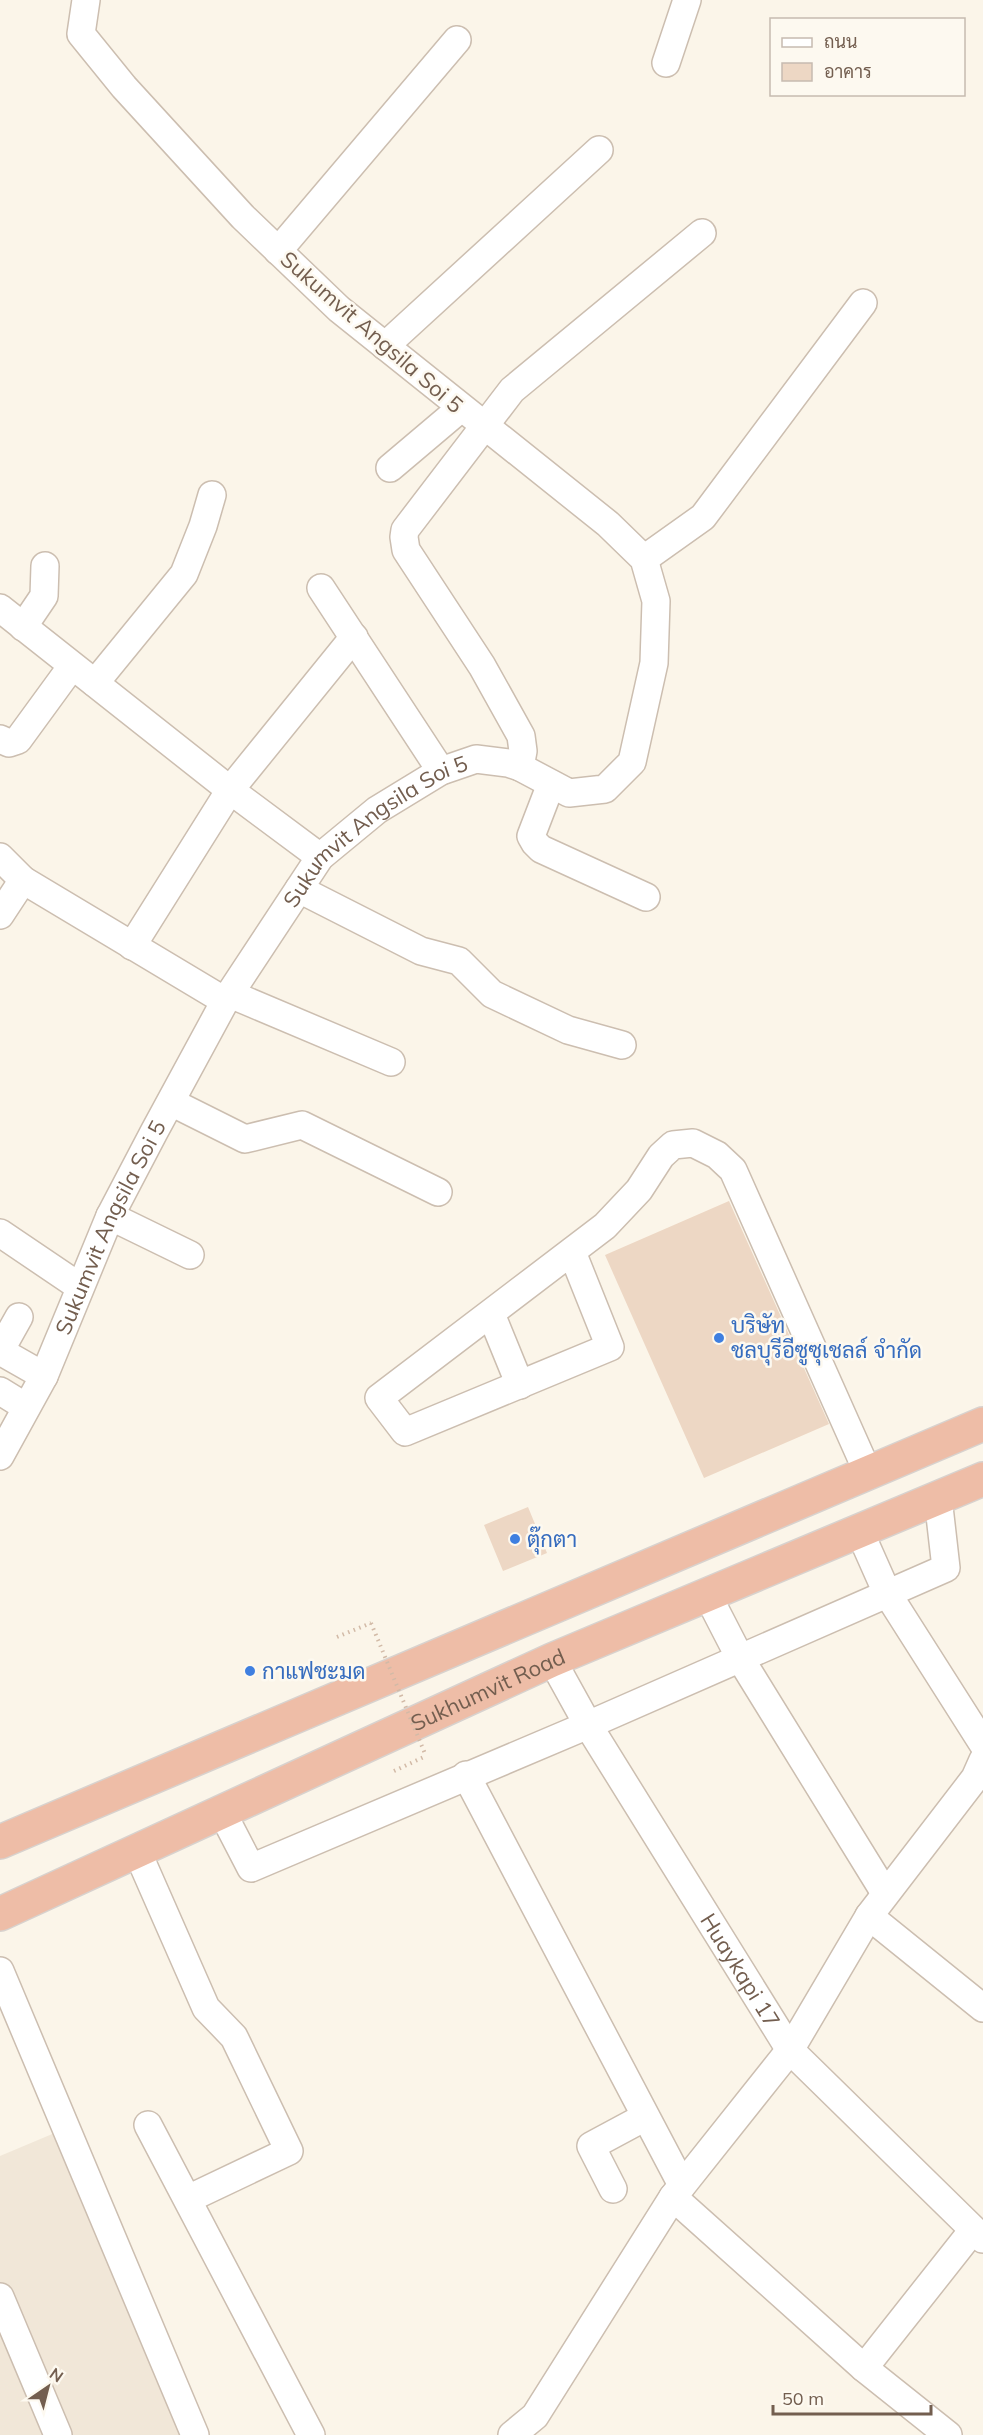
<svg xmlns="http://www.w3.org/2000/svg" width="983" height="2435" font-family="Mulish,Sarabun,sans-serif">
<rect width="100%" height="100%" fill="#fbf5e9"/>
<path fill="#f1e7d8" d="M57 2132 193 2435H0V2156Z"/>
<path fill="#edd7c4" d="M729 1201 829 1424 704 1478 605 1255Z
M528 1507 547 1553 503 1571 484 1525Z"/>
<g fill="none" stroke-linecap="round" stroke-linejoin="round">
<defs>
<g id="minor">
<path d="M666 63 687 0"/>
<path d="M278 251 457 40"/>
<path d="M385 346 599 150"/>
<path d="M390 468 461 408"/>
<path d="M644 559 703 517 863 303"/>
<path d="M321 588 441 771"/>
<path d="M0 608 230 790 320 857"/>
<path d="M23 627 44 596 45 566"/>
<path d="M95 683 184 574 203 526 212 495"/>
<path d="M0 739 9 743 18 740 72 666"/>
<path d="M520 767 523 751 521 736 482 666 406 550 404 537 405 530 512 390 702 233"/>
<path d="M551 784 531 836 535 843 541 849 646 897"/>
<path d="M0 857 23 880 225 1001"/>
<path d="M299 889 421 951 459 961 492 994 568 1030 622 1045"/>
<path d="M0 915 23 880"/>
<path d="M132 946 230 790 354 637"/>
<path d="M230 994 391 1062"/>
<path d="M171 1102 245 1139 302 1125 438 1192"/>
<path d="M110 1216 190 1255"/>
<path d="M0 1233 80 1287"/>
<path d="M572 1252 610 1347 405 1432 379 1398 605 1226 639 1190 661 1156 673 1145 693 1143 717 1155 733 1170 868 1473"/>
<path d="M491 1314 520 1385"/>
<path d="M0 1351 44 1376"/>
<path d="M0 1351 19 1317"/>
<path d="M0 1391 26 1407"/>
<path id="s1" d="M0 1456 44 1376 110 1216 154 1132 225 1001 320 857 377 810 441 771 476 759 508 763 520 767 569 793 605 789 632 762 654 663 656 601 644 559 608 524 339 309 243 217 124 87 81 34 86 0"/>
<path d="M859 1530 887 1593 983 1744"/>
<path d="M707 1594 740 1658 885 1893"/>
<path id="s2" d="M552 1660 588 1725 790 2050 983 2239"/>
<path d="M466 1775 682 2185"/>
<path d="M222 1812 251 1868 588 1725 946 1568 938 1498"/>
<path d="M137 1851 206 2008 234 2037 289 2151 188 2199"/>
<path d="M869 1916 983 2008"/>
<path d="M0 1971 195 2435"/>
<path d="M148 2125 311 2435"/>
<path d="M613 2189 591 2146 645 2117"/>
<path d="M673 2197 864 2368 948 2435"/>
<path d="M0 2297 58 2435"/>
<path d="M864 2368 973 2230"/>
<path d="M512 2435 535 2416 673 2197 790 2050 869 1916 975 1778 983 1760"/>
</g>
<g id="highway">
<path d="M0 1842 983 1424"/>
<path id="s3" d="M0 1914 552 1660 983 1479"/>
</g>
</defs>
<use href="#minor" stroke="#ccbeb0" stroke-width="30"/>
<use href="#highway" stroke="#d8d2ce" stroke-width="36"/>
<path stroke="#d2baa7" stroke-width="4" stroke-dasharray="1.5 4.5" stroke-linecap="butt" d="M337 1637 371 1623
M394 1771 426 1756"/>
<use href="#minor" stroke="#fff" stroke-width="27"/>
<use href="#highway" stroke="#eebda7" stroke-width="33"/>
<path stroke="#d2baa7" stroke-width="4" stroke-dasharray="1.5 4.5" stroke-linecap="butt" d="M371 1623 426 1756"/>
</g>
<g fill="#3f7fe0" stroke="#fdf9f0" stroke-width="2">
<circle cx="719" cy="1338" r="6"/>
<circle cx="515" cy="1539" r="6"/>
<circle cx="250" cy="1671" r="6"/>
</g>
<g text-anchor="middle" stroke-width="5" stroke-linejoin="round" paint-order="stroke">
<g font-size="22" fill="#735e4f" stroke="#fdf9f0">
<text transform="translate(372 332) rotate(41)" y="8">Sukumvit Angsila Soi 5</text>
<text dy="8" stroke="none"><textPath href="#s1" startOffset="740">Sukumvit Angsila Soi 5</textPath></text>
<text dy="8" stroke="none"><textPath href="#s1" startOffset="254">Sukumvit Angsila Soi 5</textPath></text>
<text dy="8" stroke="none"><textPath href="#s3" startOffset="537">Sukhumvit Road</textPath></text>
<text dy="8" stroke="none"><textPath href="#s2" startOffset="363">Huaykapi 17</textPath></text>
</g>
<g font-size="22" fill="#366cbe" stroke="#fdf9f0" text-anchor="start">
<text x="731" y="1333">บริษัท<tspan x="731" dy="25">ชลบุรีอีซูซุเชลล์ จำกัด</tspan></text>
<text x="527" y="1547">ตุ๊กตา</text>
<text x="262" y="1679">กาแฟชะมด</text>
</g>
</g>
<rect x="770" y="18" width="195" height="78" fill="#fdf9f0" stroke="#c6bbb0" stroke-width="1.5"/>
<rect x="782" y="38" width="30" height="9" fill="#ffffff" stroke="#c6bbb0" stroke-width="1.5"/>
<text x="824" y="48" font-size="18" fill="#735e4f">ถนน</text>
<rect x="782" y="63" width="30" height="18" fill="#edd7c4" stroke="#c6bbb0" stroke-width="1.5"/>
<text x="824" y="78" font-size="18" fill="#735e4f">อาคาร</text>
<g transform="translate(48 2387) rotate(35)" stroke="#fdf9f0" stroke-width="4.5" paint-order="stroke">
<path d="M0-4.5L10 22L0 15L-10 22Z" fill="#735e4f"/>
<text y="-9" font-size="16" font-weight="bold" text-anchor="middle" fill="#735e4f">N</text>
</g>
<path d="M773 2405v9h158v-9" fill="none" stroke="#735e4f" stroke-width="3"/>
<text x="782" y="2405" font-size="18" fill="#735e4f" stroke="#fdf9f0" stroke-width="4.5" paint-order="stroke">50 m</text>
</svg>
